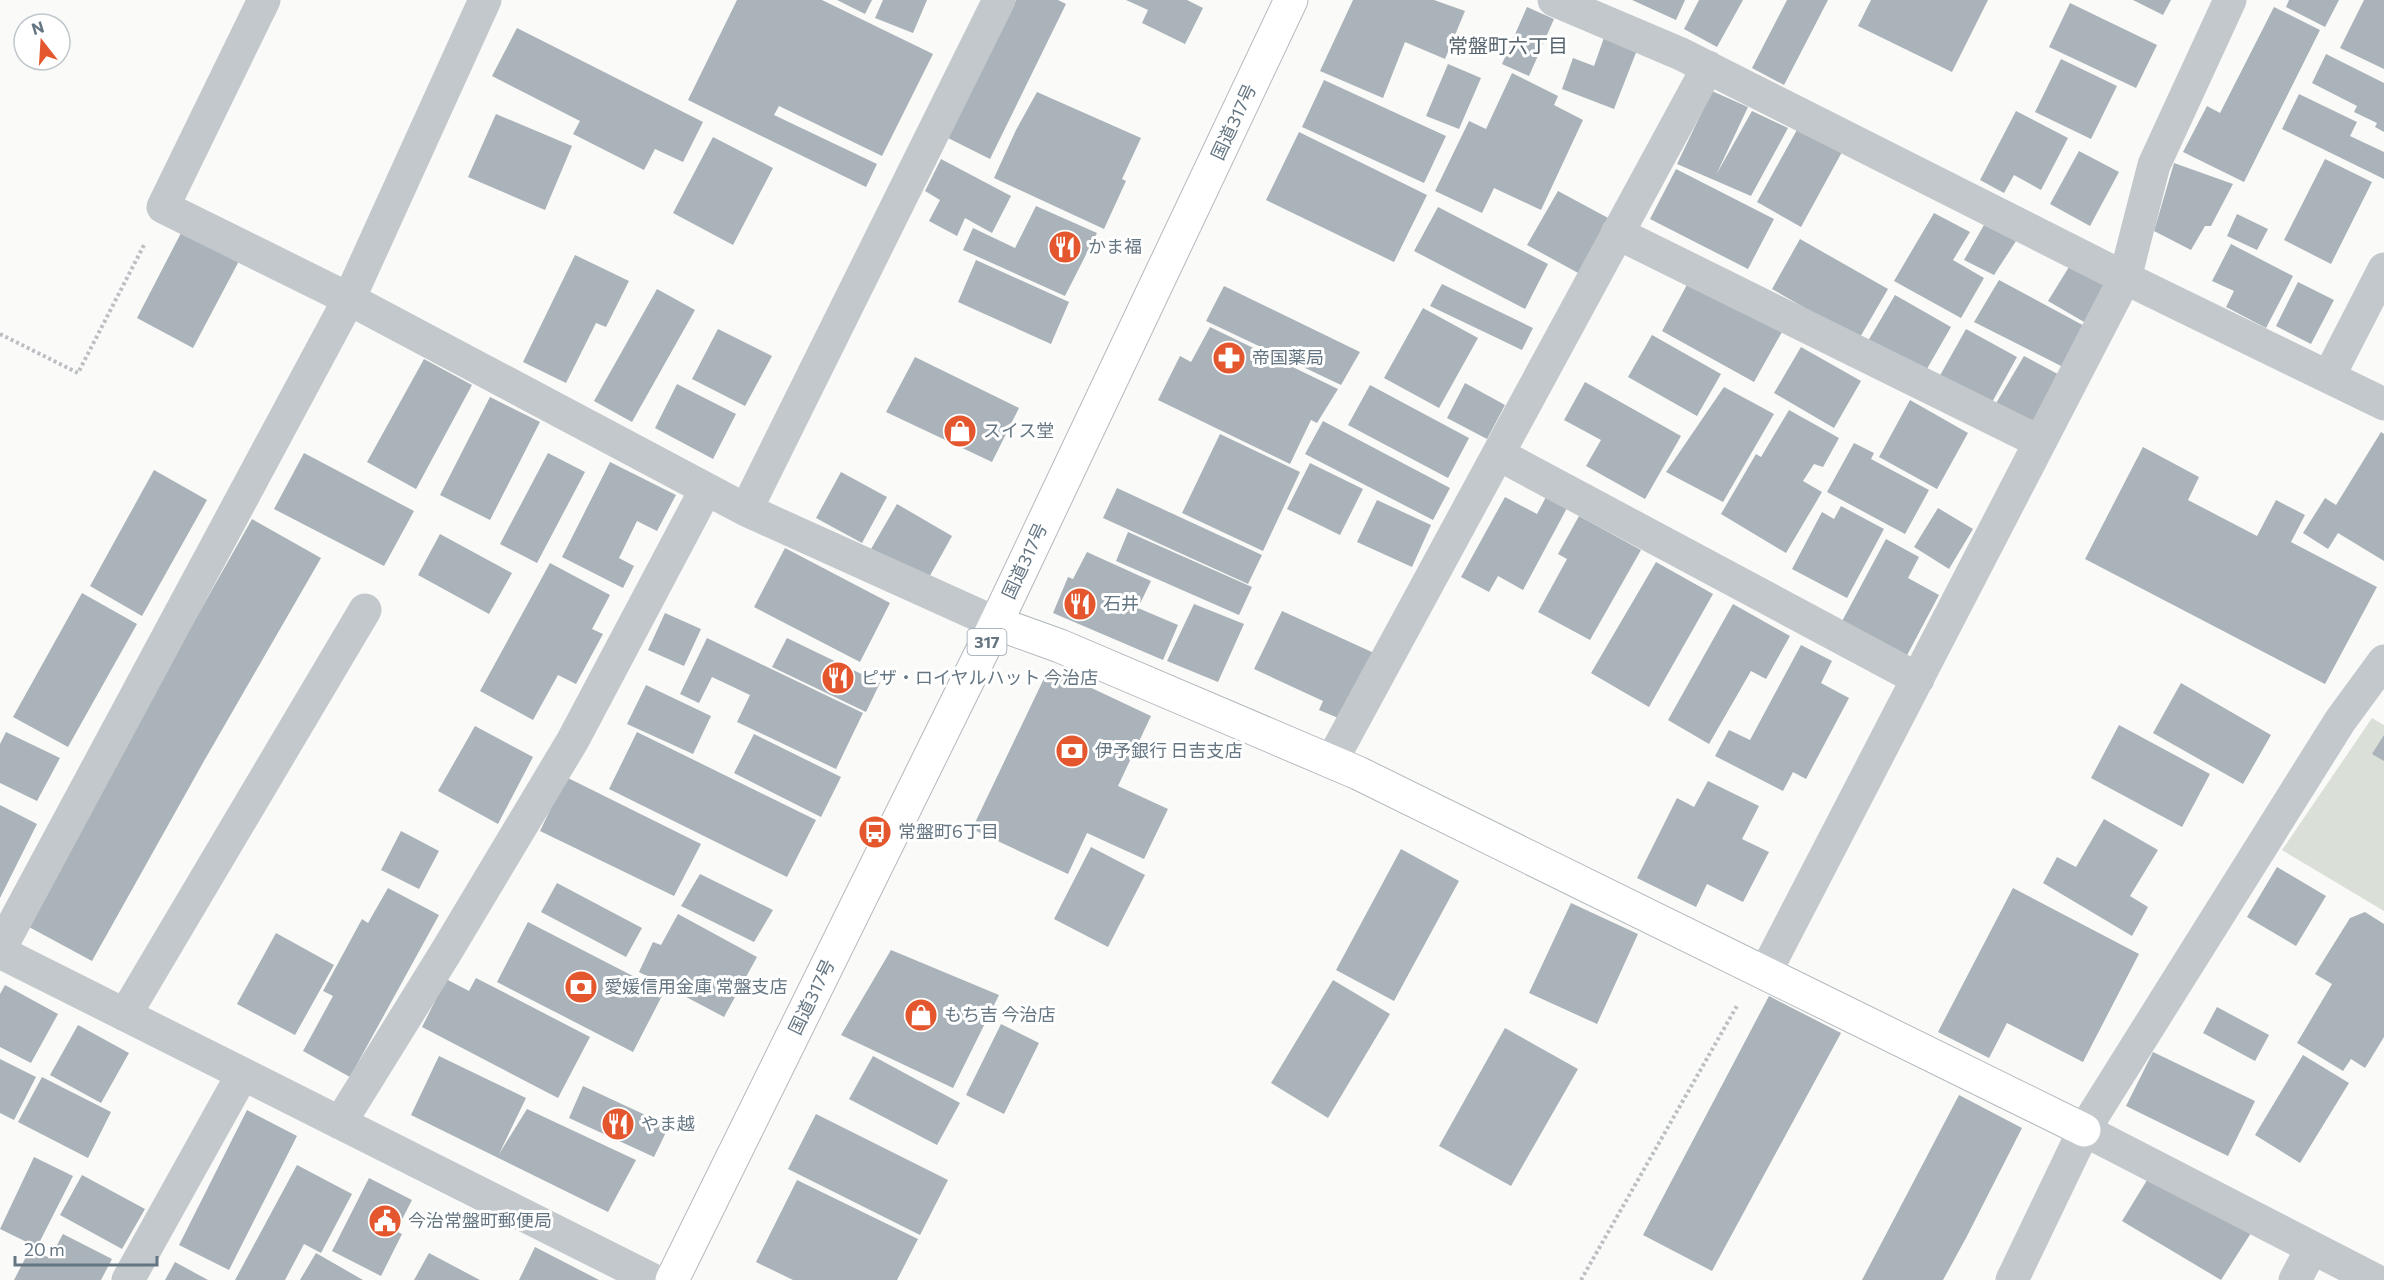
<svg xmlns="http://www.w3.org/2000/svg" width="2384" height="1280" font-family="Commissioner,'Noto Sans JP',sans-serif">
<rect width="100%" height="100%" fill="#fafaf8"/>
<path fill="#dadfd7" d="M2372 718 2384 725V911L2282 850Z"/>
<path fill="#aab3b9" d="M737 0H822L933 54 882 156 779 106 774 115 877 164 866 187 688 100Z
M837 0H872L865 14Z
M883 0H927L913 33 875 18Z
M1016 0H1058L1066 4 990 159 948 138Z
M1126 0H1187L1203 8 1185 44 1142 23 1148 10Z
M1353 0H1434L1465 11 1445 59 1405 42 1383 98 1320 71Z
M1632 0H1685L1676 20Z
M1699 0H1743L1717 47 1684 29Z
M1787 0H1828L1784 85 1752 68Z
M1871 0H1988L1952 72 1858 26Z
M2133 0H2171L2163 15Z
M2289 0H2339L2325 27 2286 7Z
M2364 0H2384V69L2340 48Z
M2070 3 2157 45 2136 88 2049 47Z
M1527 7 1554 19 1529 76 1502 64Z
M2274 7 2320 30 2244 182 2183 152 2207 106 2220 113Z
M517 28 703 122 683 162 655 149 644 170 573 134 580 121 492 76Z
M1606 32 1639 45 1614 109 1562 89 1573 58 1594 66Z
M2326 54 2384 83V132L2375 127 2377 123 2354 112 2357 106 2312 83Z
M2061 59 2117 86 2091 139 2035 112Z
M1448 64 1481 78 1459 129 1426 116Z
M1512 73 1558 96 1554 105 1583 120 1541 210 1494 188 1482 213 1435 191 1469 121 1486 129Z
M1324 80 1446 136 1424 183 1302 127Z
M1712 91 1748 107 1716 175 1752 111 1788 128 1751 196 1677 164Z
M1037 92 1141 138 1122 179 1126 181 1104 229 994 178 1016 130Z
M2299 94 2357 122 2350 136 2384 152V179L2282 129Z
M2016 111 2068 138 2041 190 2014 175 2004 193 1980 180Z
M496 114 572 146 545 210 468 177Z
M1798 128 1842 152 1801 227 1757 202Z
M1299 132 1427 195 1394 262 1266 200Z
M713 137 773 168 733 245 673 213Z
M2079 151 2119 172 2090 226 2050 204Z
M941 159 1011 196 992 233 965 218 957 236 929 221 940 200 925 191Z
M2325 159 2372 182 2331 264 2284 240Z
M2174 163 2233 184 2211 226H2205L2191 250 2154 231Z
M1676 169 1774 219 1748 269 1650 219Z
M1558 191 1610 219 1580 274 1527 245Z
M1036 206 1097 233 1065 296 963 250 973 228 1015 248Z
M1438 207 1548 264 1525 309 1414 251Z
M1934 213 1970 232 1953 260 1984 278 1961 318 1894 281Z
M2237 214 2268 229 2257 250 2227 236Z
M1984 225 2016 241 1994 275 1964 260Z
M182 231 239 261 193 348 137 318Z
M1800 239 1888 289 1859 339 1772 289Z
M2231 244 2293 276 2266 328 2226 307 2234 291 2212 281Z
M575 255 629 281 606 327 596 323 566 383 523 362Z
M976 260 1069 302 1051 344 958 302Z
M2072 262 2116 285 2091 326 2048 301Z
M1999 280 2090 329 2067 369 1974 322Z
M1689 281 1782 332 1754 382 1662 331Z
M2298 282 2334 300 2311 344 2276 326Z
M1442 284 1533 328 1522 350 1430 306Z
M1224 286 1360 352 1341 385 1206 321Z
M657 289 695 310 632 422 594 401Z
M1895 295 1951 327 1924 374 1868 341Z
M1423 308 1478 338 1439 408 1384 378Z
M1210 327 1338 389 1317 423 1311 420 1290 464 1158 400 1180 356 1191 362Z
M718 329 772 356 745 406 692 379Z
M1966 329 2017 357 1990 406 1938 379Z
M1652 335 1721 374 1697 416 1628 377Z
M1801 347 1861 381 1834 428 1774 393Z
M2024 356 2067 379 2037 428 1995 405Z
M915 357 1019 408 992 462 886 412Z
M424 359 472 385 416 489 367 462Z
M1585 382 1681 436 1645 499 1586 466 1601 440 1564 420Z
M1465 383 1505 405 1487 439 1447 418Z
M677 384 736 414 713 459 655 428Z
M1370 385 1469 438 1448 478 1348 425Z
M1724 387 1774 414 1723 502 1666 472Z
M490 397 540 422 490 520 440 495Z
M1910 400 1968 433 1937 489 1879 457Z
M1789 410 1839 438 1823 467 1814 464 1803 481 1822 492 1786 553 1721 514 1756 454 1761 457Z
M1323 421 1450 488 1433 520 1305 454Z
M2381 432 2384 434V561L2338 533 2328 549 2303 533 2325 498 2336 505Z
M1220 434 1300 472 1263 551 1182 513Z
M1854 443 1874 453 1871 459 1929 490 1905 534 1827 492Z
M2143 447 2199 477 2188 500 2257 536 2276 500 2305 515 2291 542 2377 587 2325 684 2085 559Z
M304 453 414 511 384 566 274 509Z
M548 453 585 472 537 563 500 544Z
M610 462 676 495 657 531 637 521 619 558 634 566 623 588 562 557Z
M1310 463 1363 489 1340 535 1287 509Z
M154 470 207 500 142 616 90 586Z
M841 472 887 497 862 543 816 518Z
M1117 488 1262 555 1248 584 1103 518Z
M1505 497 1537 514 1546 497 1567 508 1523 590 1498 576 1489 592 1461 577Z
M1377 500 1431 525 1412 567 1357 542Z
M897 504 952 536 927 581 871 549Z
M1841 506 1884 529 1847 598 1792 569 1822 512 1834 519Z
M1938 508 1973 529 1949 569 1914 547Z
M1579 516 1641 550 1590 640 1538 612 1567 559 1558 554Z
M252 519 321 558 204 761 92 961 29 927 191 627Z
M1128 532 1252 587 1239 615 1116 561Z
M440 534 512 573 489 614 418 575Z
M1886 539 1919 557 1908 578 1939 595 1905 659 1840 625Z
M785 548 890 603 860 662 754 607Z
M1087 552 1151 581 1138 608 1178 625 1163 660 1053 613 1068 577 1073 579Z
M1656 562 1713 594 1649 707 1591 673Z
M550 563 610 595 592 629 603 634 576 684 558 675 533 720 480 691Z
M82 593 137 624 68 747 13 717Z
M1194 604 1244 624 1218 682 1167 661Z
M1733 604 1790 636 1766 679 1751 671 1709 744 1668 720Z
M1282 611 1374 653 1343 720 1319 710 1323 701 1254 669Z
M665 613 701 629 684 666 648 650Z
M707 638 863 713 836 769 737 722 750 695 712 677 699 703 680 694Z
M787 638 880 683 866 712 772 667Z
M1801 645 1832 661 1821 683 1849 698 1806 779 1793 772 1783 791 1715 756 1729 730 1750 740Z
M1049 668 1151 716 1118 786 1168 809 1144 859 1087 833 1068 874 972 829Z
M2181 683 2271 735 2243 784 2153 733Z
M646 685 711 716 693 754 627 724Z
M2119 725 2210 774 2182 827 2091 778Z
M475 726 533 757 498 824 438 791Z
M6 732 60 758 37 801 0 783V744Z
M637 732 816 820 787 877 609 789Z
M754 734 841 777 821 817 734 773Z
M2384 735V761L2372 754Z
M566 777 701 844 674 896 540 831Z
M1708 781 1759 806 1742 839 1769 852 1743 902 1707 884 1696 907 1637 878 1677 798 1694 807Z
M0 805 37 824 0 898Z
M2104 819 2158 850 2130 896 2148 907 2132 936 2043 883 2057 857 2076 867Z
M401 831 439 851 419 889 381 870Z
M1091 847 1145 875 1108 947 1054 919Z
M1401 849 1459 881 1394 1001 1336 970Z
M2277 867 2326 896 2296 946 2247 917Z
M700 874 773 910 754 942 681 906Z
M557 883 642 928 626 957 541 912Z
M388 888 439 915 350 1077 303 1051 333 996 323 991 362 919 368 923Z
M2013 888 2139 954 2083 1062 2007 1023 1989 1058 1938 1032Z
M1571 903 1638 934 1597 1024 1529 993Z
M2365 912 2384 924V1037L2365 1068 2351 1059 2343 1071 2297 1043 2332 984 2315 974 2350 918Z
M678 914 757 957 724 1017 639 972 653 942 661 945Z
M528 922 664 992 633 1052 497 982Z
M276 933 334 965 295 1035 237 1004Z
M891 950 999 995 953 1088 841 1035Z
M476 978 590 1037 558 1098 422 1027 446 979 469 991Z
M1333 980 1390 1014 1328 1118 1271 1083Z
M5 985 58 1014 31 1063 0 1047V994Z
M1769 996 1841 1033 1712 1271 1643 1235Z
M2217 1007 2269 1035 2255 1061 2203 1033Z
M1001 1024 1039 1043 1004 1114 966 1095Z
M78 1025 129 1053 101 1103 50 1075Z
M1505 1028 1578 1069 1511 1186 1439 1146Z
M2153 1052 2255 1101 2228 1156 2126 1106Z
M2303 1055 2349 1083 2300 1163 2255 1135Z
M439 1056 526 1098 499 1154 527 1109 636 1160 608 1212 411 1115Z
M873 1056 960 1103 937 1145 849 1099Z
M0 1059 36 1077 14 1120 0 1113Z
M42 1077 111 1112 88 1158 18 1122Z
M583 1086 669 1126 654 1157 569 1118Z
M1959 1095 2022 1128 1966 1238 1943 1280H1862Z
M247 1110 297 1136 229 1270 179 1245Z
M816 1114 948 1180 920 1235 788 1169Z
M34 1157 73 1176 37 1247 0 1229Z
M297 1165 352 1194 321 1253 304 1244 285 1280H235Z
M2152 1172 2251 1233 2221 1280 2122 1221Z
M82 1175 145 1209 122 1249 60 1215Z
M369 1178 412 1200 396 1231 402 1234 381 1276 332 1251Z
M797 1180 918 1239 897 1280H793L756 1262Z
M63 1234 112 1259 101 1280H14L30 1249 50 1258Z
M535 1247 599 1280H519Z
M316 1253 363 1280H300Z
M429 1253 480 1280H414Z
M175 1262 208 1280H165Z"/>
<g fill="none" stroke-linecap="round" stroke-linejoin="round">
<defs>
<path id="secondary" d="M996 623 1060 646 1358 773 2084 1130"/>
<path id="highway" d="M672 1280 996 623 1291 0"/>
</defs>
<use href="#secondary" stroke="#b3babf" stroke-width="35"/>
<use href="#highway" stroke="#b4b9bd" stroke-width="35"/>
<path stroke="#bbbfc2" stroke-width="4" stroke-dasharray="3 3" stroke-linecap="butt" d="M0 334 78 373 144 245
M1581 1280 1738 1004"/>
<path stroke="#c3c8cc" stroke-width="33" d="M264 0 163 207 349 299 746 510 996 623
M1554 0 1681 54 2125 278 2384 404
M1617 233 2040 442
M2329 376 2384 269
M1498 454 1918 679
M746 510 999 0
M1331 762 1708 67
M0 949 349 299 485 0
M0 952 653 1280
M1765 973 2125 278 2154 165 2230 0
M125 1015 365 610
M340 1123 446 952 573 740 706 489
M2084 1130 2375 1280
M128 1280 242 1075
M2012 1280 2084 1130 2340 721 2384 661
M2295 1280 2312 1248"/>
<use href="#secondary" stroke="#fff" stroke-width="33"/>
<use href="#highway" stroke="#fff" stroke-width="33"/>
</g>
<defs>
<symbol id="restaurant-disc" viewBox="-11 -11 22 22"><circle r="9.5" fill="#e4572e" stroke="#fff"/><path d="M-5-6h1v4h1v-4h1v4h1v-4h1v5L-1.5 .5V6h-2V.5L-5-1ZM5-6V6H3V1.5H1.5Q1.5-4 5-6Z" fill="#fff"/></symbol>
<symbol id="pharmacy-disc" viewBox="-11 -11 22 22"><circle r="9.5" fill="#e4572e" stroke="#fff"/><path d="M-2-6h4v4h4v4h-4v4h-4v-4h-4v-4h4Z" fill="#fff"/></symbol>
<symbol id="shop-disc" viewBox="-11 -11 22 22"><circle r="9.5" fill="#e4572e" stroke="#fff"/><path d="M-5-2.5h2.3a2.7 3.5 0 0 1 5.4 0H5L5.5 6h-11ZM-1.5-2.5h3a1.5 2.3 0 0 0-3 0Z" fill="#fff"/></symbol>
<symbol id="bank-disc" viewBox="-11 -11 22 22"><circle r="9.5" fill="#e4572e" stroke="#fff"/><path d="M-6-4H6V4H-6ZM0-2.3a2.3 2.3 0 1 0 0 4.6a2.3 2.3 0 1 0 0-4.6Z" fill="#fff"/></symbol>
<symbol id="bus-disc" viewBox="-11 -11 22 22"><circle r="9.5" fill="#e4572e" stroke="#fff"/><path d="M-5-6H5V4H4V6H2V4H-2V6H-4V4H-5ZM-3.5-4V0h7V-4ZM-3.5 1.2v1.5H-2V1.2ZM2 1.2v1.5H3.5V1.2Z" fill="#fff"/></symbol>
<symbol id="civic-disc" viewBox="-11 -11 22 22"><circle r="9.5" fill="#e4572e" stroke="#fff"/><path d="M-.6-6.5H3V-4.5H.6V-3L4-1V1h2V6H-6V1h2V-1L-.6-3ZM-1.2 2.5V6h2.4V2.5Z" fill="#fff"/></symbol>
</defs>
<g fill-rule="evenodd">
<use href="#restaurant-disc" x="1046" y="228" width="38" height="38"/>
<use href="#pharmacy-disc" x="1210" y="339" width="38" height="38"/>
<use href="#shop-disc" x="941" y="412" width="38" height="38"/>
<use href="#restaurant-disc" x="1061" y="585" width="38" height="38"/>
<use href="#restaurant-disc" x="819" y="659" width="38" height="38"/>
<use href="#bank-disc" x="1053" y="732" width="38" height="38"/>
<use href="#bus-disc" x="856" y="813" width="38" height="38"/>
<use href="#bank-disc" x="562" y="968" width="38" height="38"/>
<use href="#shop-disc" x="902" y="996" width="38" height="38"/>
<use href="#restaurant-disc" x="599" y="1105" width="38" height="38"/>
<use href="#civic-disc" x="366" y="1202" width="38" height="38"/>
</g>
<g text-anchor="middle" stroke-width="6" stroke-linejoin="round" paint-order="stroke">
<rect fill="#fff" stroke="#939fa8" stroke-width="1.5" x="967.5" y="629" width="39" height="26" rx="4.5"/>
<g font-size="16" font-weight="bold" fill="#657683">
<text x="987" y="648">317</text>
</g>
<g font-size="18" fill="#657683" stroke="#fff">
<text transform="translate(1234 122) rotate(-65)" y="6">国道317号</text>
<text transform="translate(1025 561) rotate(-65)" y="6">国道317号</text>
<text transform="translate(812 997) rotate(-64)" y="6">国道317号</text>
</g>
<g font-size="18" fill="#657683" stroke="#fff" text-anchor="start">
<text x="1088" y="253">かま福</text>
<text x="1252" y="364">帝国薬局</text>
<text x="983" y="437">スイス堂</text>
<text x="1103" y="610">石井</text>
<text x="861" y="684">ピザ・ロイヤルハット 今治店</text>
<text x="1095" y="757">伊予銀行 日吉支店</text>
<text x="898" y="838">常盤町6丁目</text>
<text x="604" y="993">愛媛信用金庫 常盤支店</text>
<text x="944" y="1021">もち吉 今治店</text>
<text x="641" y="1130">やま越</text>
<text x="408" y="1227">今治常盤町郵便局</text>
</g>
<g font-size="20" fill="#57646e" stroke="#fff">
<text x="1508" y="53">常盤町六丁目</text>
</g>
</g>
<g transform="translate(42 42) rotate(343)"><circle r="28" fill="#ffffff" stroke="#c1c8cd" stroke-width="1.5"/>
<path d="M0-4.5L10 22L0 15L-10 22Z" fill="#e4572e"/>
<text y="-9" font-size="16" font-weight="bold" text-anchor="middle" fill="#657683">N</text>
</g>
<path d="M15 1256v9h142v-9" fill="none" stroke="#657683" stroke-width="3"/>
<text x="24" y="1256" font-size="18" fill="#657683" stroke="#ffffff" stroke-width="4.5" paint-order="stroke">20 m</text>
</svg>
